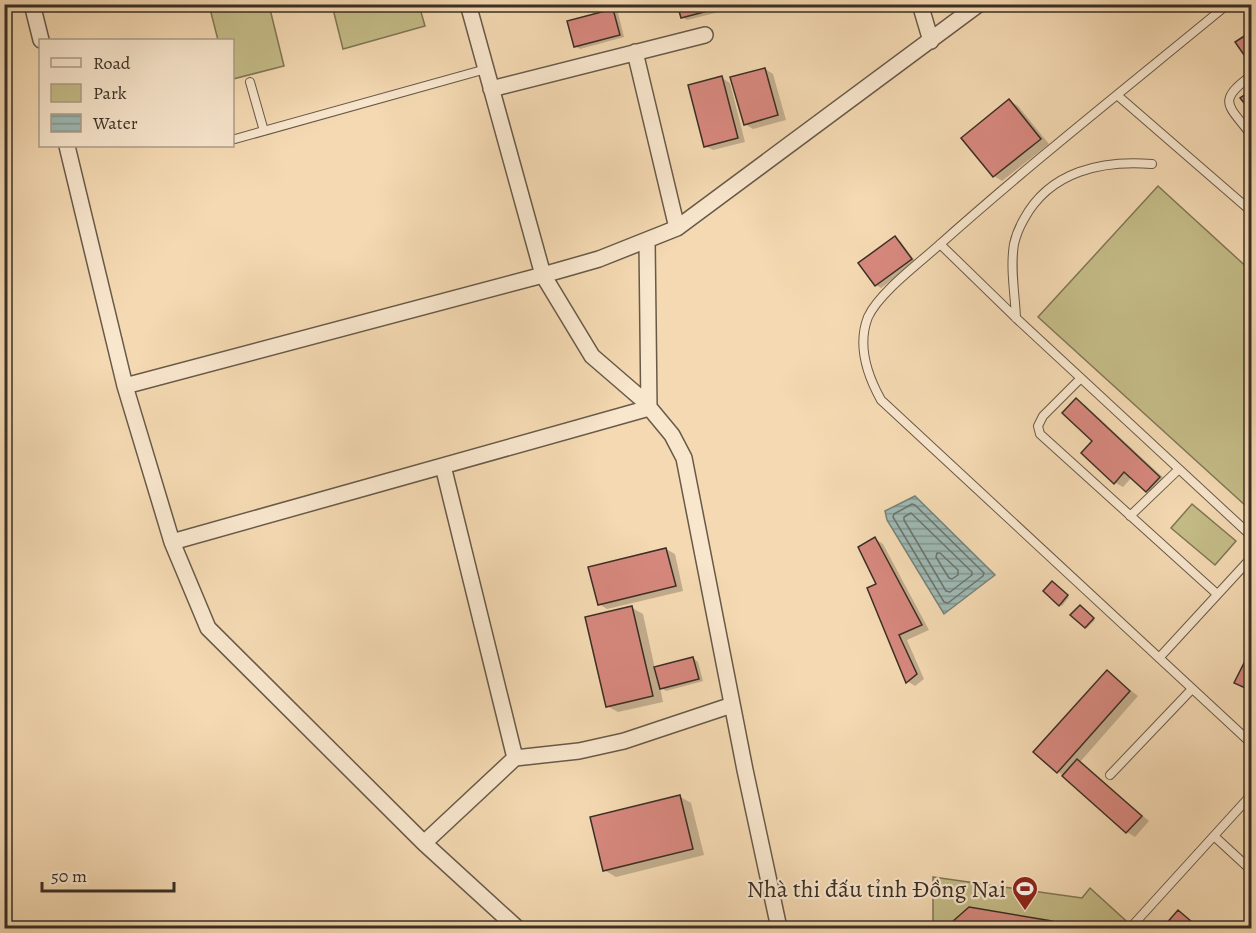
<svg xmlns="http://www.w3.org/2000/svg" width="1256" height="933" font-family="Alegreya,serif">
<defs>
<pattern id="water-rules" width="6" height="5" patternUnits="userSpaceOnUse" patternTransform="scale(1.5)"><rect width="6" height="5" fill="#9eb9b4"/><path d="M0 2.5h6" fill="none" stroke="#829792"/></pattern>
</defs>
<rect width="100%" height="100%" fill="#f4d9b2"/>
<filter id="stains"><feTurbulence type="fractalNoise" baseFrequency=".00333" numOctaves="4"/><feColorMatrix values="0 0 0 0 .2 0 0 0 0 .09 0 0 0 0 .02 0 0 0 .5 -.17"/></filter>
<radialGradient id="worn" r=".72"><stop offset=".6" stop-color="#630" stop-opacity="0"/><stop offset="1" stop-color="#630" stop-opacity=".3"/></radialGradient>
<path fill="#c4bc87" stroke="#7f7656" stroke-width="1.5" d="M209 5H269L284 66 233 79 232 40H218Z
M332 5H419L425 26 343 49Z
M1158 186 1251 271 1252 501 1247 507 1038 317Z
M1192 504 1236 541 1215 565 1171 528Z
M933 877 1082 898 1090 888 1134 928H933Z"/>
<path fill="url(#water-rules)" stroke="#76827a" stroke-width="1.5" d="M915 496 995 575 944 614 887 520 885 511Z"/>
<path fill="#0003" d="M679 4H730L731 9 687 20 682 17Z
M613 10 618 13 624 37 580 49 575 46Z
M765 69 773 74 786 120 753 129 745 124Z
M722 78 730 83 745 142 713 150 705 146Z
M1010 101 1018 106 1049 144 1002 181 994 176Z
M895 238 900 241 916 262 881 288 876 285Z
M1076 400 1085 405 1168 482 1155 496 1132 477 1123 487 1114 482Z
M875 539 883 544 929 630 907 640 924 679 915 686 907 681 878 584Z
M666 549 675 554 683 591 607 609 599 604Z
M1054 584 1069 597 1062 606 1060 605Z
M632 608 643 614 655 669 693 658 698 662 703 681 666 691 660 687 663 702 618 712 607 706Z
M1082 608 1095 620 1087 628 1085 627Z
M1107 672 1138 696 1080 762 1149 821 1135 837 1127 832 1036 752Z
M679 796 691 803 704 855 616 877 604 870Z
M953 923 1055 925 1061 928H954Z"/>
<g fill="none" stroke-linecap="round" stroke-linejoin="round">
<path stroke="#6c746c" stroke-width="1.5" d="M912 504 915 505 984 573 983 576 948 603 944 602 893 517 894 514Z
M911 513 972 572V575L950 592 946 591 904 520V517Z
M937 553H940L958 570V575L952 579 949 578 936 557Z"/>
</g>
<path fill="#d7887e" stroke="#3a2f24" stroke-width="1.5" d="M677 4H727V6L681 18Z
M613 9 620 35 574 47 567 21Z
M1252 31V65H1251L1235 42Z
M765 68 778 115 744 125 730 77Z
M722 76 738 138 704 147 688 85Z
M1252 90V113L1240 98Z
M1009 99 1041 139 993 177 961 138Z
M895 236 912 259 875 286 858 263Z
M1076 398 1160 477 1146 492 1124 472 1114 484 1081 453 1092 441 1062 413Z
M875 537 922 625 899 635 917 674 906 683 867 588 876 584 858 547Z
M666 548 676 586 598 605 588 567Z
M1052 581 1068 595 1059 606 1043 591Z
M1080 605 1094 618 1085 628 1070 615Z
M632 606 653 696 606 707 585 617Z
M1252 647V691L1234 683Z
M693 657 699 679 660 689 654 667Z
M1107 670 1130 691 1057 773 1033 752Z
M1077 759 1142 816 1126 833 1062 776Z
M680 795 693 849 603 871 590 817Z
M969 907 1052 921 1059 928H952V922Z
M1178 910 1199 928H1169L1165 925Z"/>
<g fill="none" stroke-linecap="round" stroke-linejoin="round">
<defs>
<path id="service" d="M1228 4C1131 84 1032 162 938 246 918 264 879 293 868 317 857 345 867 375 881 400L1252 744
M1252 75C1215 102 1229 105 1252 136
M250 82 264 131
M1117 95 1252 212
M235 139 486 69
M940 244 1016 318 1247 532 1252 542
M1016 318C1015 294 1010 268 1014 244 1016 235 1020 226 1024 219 1050 171 1102 160 1152 164
M1081 378 1043 416 1038 426 1040 434 1217 594
M1130 516 1179 469
M1159 658 1252 557
M1110 775 1192 689
M1214 836 1252 871
M1132 926 1252 794"/>
<path id="minor" d="M32 4 41 40
M468 4 543 275 599 259 677 228 979 4
M920 4 931 41
M635 52 677 228
M491 89 705 35
M67 146 125 386 172 542 208 628 424 843
M125 386 543 275 592 356 643 400 672 435 684 458 745 770 779 928
M443 466 515 758
M172 542 649 408 647 240
M517 928 424 843 515 758 579 751 624 741 732 705"/>
</defs>
<use href="#service" stroke="#685a48" stroke-width="10"/>
<use href="#minor" stroke="#685a48" stroke-width="18"/>
<use href="#service" stroke="#f8e6cd" stroke-width="8"/>
<use href="#minor" stroke="#f8e6cd" stroke-width="15"/>
</g>
<defs>
<symbol id="stadium-pin" viewBox="-11 -11 22 30"><path d="M0 17L-7.5 6A9.5 9.5 0 1 1 7.5 6Z" fill="#8f2418" stroke="#f8e6cd"/><path d="M0-5a6.5 5 0 1 0 0 10a6.5 5 0 1 0 0-10ZM-3.5-1.8h7v3.6h-7Z" fill="#fff"/></symbol>
</defs>
<g fill-rule="evenodd">
<use href="#stadium-pin" x="1010" y="874" width="30" height="40"/>
</g>
<g text-anchor="middle" stroke-width="4.5" stroke-linejoin="round" paint-order="stroke">
<g font-size="24" fill="#3a2f24" stroke="#f8e6cd" text-anchor="end">
<text x="1006" y="897">Nhà thi đấu tỉnh Đồng Nai</text>
</g>
</g>
<rect width="1256" height="933" fill="none" stroke="#f4d9b2" stroke-width="24"/>
<rect x="6" y="6" width="1244" height="921" fill="none" stroke="#3a2f24" stroke-width="3"/>
<rect x="12" y="12" width="1232" height="909" fill="none" stroke="#3a2f24" stroke-width="1.5"/>
<rect x="39" y="39" width="195" height="108" fill="#f8e6cd" stroke="#ac9d89" stroke-width="1.5"/>
<rect x="51" y="58" width="30" height="9" fill="#f8e6cd" stroke="#ac9d89" stroke-width="1.5"/>
<text x="93" y="69" font-size="18" fill="#3a2f24">Road</text>
<rect x="51" y="84" width="30" height="18" fill="#c4bc87" stroke="#ac9d89" stroke-width="1.5"/>
<text x="93" y="99" font-size="18" fill="#3a2f24">Park</text>
<rect x="51" y="114" width="30" height="18" fill="url(#water-rules)" stroke="#ac9d89" stroke-width="1.5"/>
<text x="93" y="129" font-size="18" fill="#3a2f24">Water</text>
<path d="M42 882v9h132v-9" fill="none" stroke="#3a2f24" stroke-width="3"/>
<text x="51" y="882" font-size="18" fill="#3a2f24" stroke="#f8e6cd" stroke-width="4.5" paint-order="stroke">50 m</text>
<rect width="100%" height="100%" filter="url(#stains)"/>
<rect width="100%" height="100%" fill="url(#worn)"/>
</svg>
